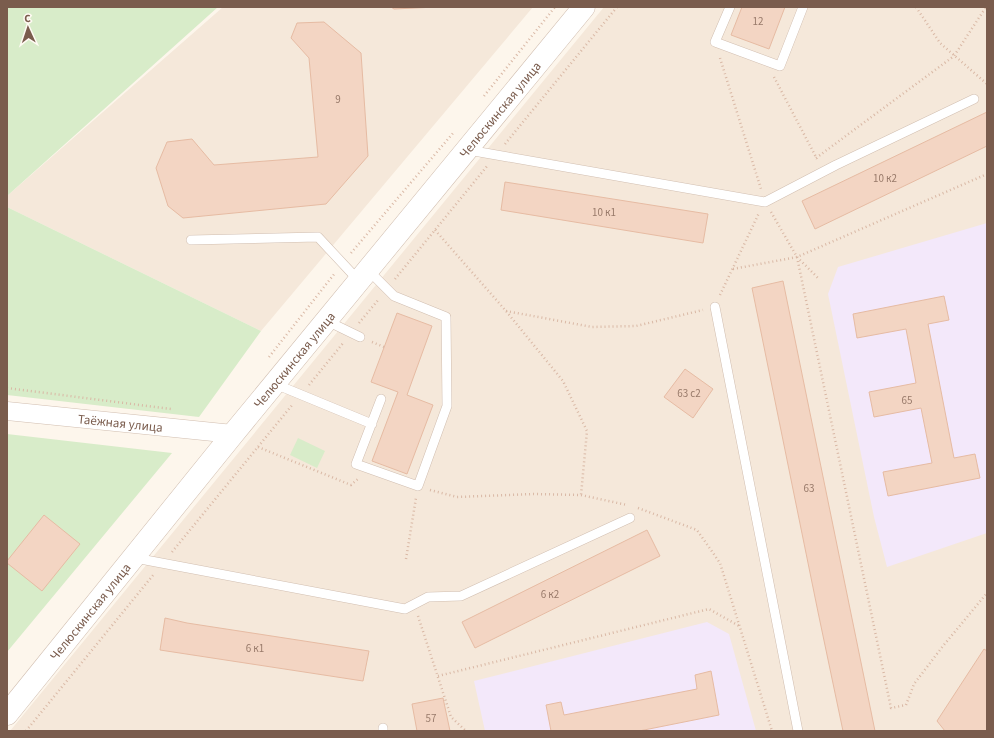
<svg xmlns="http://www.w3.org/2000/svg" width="994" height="738" font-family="'Source Sans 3',sans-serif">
<rect width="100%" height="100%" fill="#fdf6ec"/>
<path fill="#f5e8da" d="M223 7H533L261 331 7 207V196Z
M604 7H987V731H10Z"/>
<path fill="#f3e8fa" d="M987 223V533L887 567 874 517 828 294 838 267Z
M707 622 729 634 756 731H485L474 681Z"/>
<path fill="#d8ecc9" d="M7 7H218L7 196Z
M7 207 261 331 199 417 7 395Z
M7 434 172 453 7 652Z
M298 438 325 451 317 468 290 455Z"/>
<path fill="#f3d5c3" stroke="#e6bba3" d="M391 7H436L394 9Z
M742 7H785L769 49 731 35Z
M324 22 361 53 368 156 326 204 183 218 168 206 156 168 167 142 192 139 214 165 318 157 309 58 291 38 297 23Z
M987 112V146L815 229 802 201Z
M505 182 708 214 703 243 501 210Z
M783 281 875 731H843L818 612 752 288Z
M944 296 949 320 928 324 954 458 975 454 980 478 888 496 883 472 932 463 921 408 874 417 869 392 916 383 906 329 857 338 853 314Z
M397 313 432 326 407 395 433 405 407 474 372 461 398 392 371 382Z
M685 369 713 389 693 418 664 397Z
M44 515 80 544 42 591 7 563V561Z
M647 530 660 556 475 648 462 622Z
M165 618 187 623 369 651 363 681 160 650Z
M984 649 987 651V731H945L937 721Z
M711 671 719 715 639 731H551L546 705 561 702 564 715 697 689 695 675Z
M443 698 450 731H417L412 704Z"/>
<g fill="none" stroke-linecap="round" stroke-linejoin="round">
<defs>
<path id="service" d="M730 7 715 42 780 66 803 7
M468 150 765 202 836 165 974 99
M191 240 318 237 359 281
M368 270 394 296 446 317 447 406 418 486 356 464 381 399
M715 307 798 731
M327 321 360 337
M275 384 372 424
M135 558 405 609 428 597 461 596 630 518
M383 728V731"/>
<g id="minor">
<path id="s1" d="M7 411 233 434"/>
</g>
<g id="tertiary">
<path id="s2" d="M7 714 233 434 584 7"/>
</g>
</defs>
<use href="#service" stroke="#d1beb0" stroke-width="10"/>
<use href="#minor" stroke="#d1beb0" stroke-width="19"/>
<use href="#tertiary" stroke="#d1beb0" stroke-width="23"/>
<path stroke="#d9b8a5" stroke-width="2.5" stroke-dasharray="1 3" stroke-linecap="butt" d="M916 7 940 43 987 84
M720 58 761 189
M774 77 817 159
M484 96 555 7
M505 144 617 7
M816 158 954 56 986 7
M771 212 797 257 819 279
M435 230 506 311 563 381 587 431 581 495
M351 253 454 132
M797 257 891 708 906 705 914 684 943 646 987 593
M733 269 797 257 987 174
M395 279 488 165
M720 295 759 213
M506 311 592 327 636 326 703 310
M359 323 379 299
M372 342 384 347
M269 357 335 273
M309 385 344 342
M7 388 171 409
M258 447 351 485 359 478
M430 490 457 497 534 494 581 495 627 505
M638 508 697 530 720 563 772 731
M172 552 293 404
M406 559 416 498
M418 616 451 717 466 731
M438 676 709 609 741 627
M26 731 154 574"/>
<use href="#service" stroke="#fff" stroke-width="9"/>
<use href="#minor" stroke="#fff" stroke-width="18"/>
<use href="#tertiary" stroke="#fff" stroke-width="22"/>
</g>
<g text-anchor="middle" stroke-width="3.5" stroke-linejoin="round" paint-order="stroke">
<g font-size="11" fill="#987a6a">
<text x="758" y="25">12</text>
<text x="338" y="103">9</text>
<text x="885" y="182">10 к2</text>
<text x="604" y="216">10 к1</text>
<text x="689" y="397">63 с2</text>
<text x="907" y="404">65</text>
<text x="809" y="492">63</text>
<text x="550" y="598">6 к2</text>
<text x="255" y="652">6 к1</text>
<text x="431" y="722">57</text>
</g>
<g font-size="13" fill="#7a5c4d" stroke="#fffaf3">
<text dy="5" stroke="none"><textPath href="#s2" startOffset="780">Челюскинская улица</textPath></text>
<text dy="5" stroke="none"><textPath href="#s2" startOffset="456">Челюскинская улица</textPath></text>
<text dy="5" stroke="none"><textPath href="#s1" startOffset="114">Таёжная улица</textPath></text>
<text dy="5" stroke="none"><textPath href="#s2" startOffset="132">Челюскинская улица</textPath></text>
</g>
</g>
<rect width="994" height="738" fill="none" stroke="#7a5c4d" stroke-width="16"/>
<g transform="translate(28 28) rotate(357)" stroke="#fffaf3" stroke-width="3" paint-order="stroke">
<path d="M0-3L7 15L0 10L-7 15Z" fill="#7a5c4d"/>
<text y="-6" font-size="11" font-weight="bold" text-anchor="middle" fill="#7a5c4d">С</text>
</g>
</svg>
